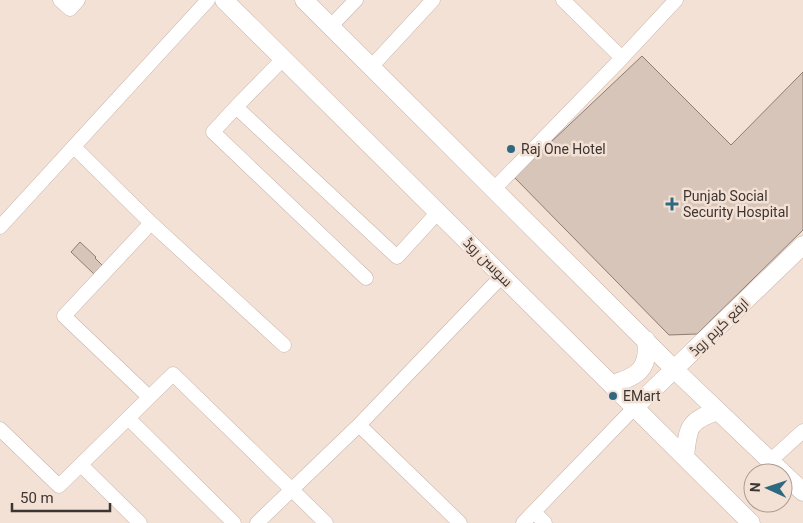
<svg xmlns="http://www.w3.org/2000/svg" width="803" height="523" font-family="Roboto,Cairo,sans-serif">
<rect width="100%" height="100%" fill="#f4e1d5"/>
<path fill="#d8c5b9" stroke="#8e7c71" d="M642 56 731 145 803 72V230L697 334 669 335 514 177Z
M80 242 96 257 95 258 102 265 94 274 71 252Z"/>
<g fill="none" stroke-linecap="round" stroke-linejoin="round">
<defs>
<path id="minor" d="M60 0 70 9 78 0
M563 0 622 58
M331 26 356 0
M283 59 236 107 397 257 438 212
M372 66 433 0
M236 107 213 132 366 278
M74 147 151 223
M494 189 622 58 676 0
M0 227 208 0
M149 397 64 316 151 223 284 345
M128 418 234 523
M0 429 59 486 173 374 326 523
M770 461 803 431
M81 465 140 523
M534 512 545 523
M257 523 359 425
M460 523 359 425 502 276
M523 523 635 407"/>
<path id="tertiary" d="M224 0 751 523
M304 0 675 370 783 473
M612 384C637 377 650 369 646 340
M635 407 803 245
M685 457C688 427 688 421 718 411
M783 473 803 492"/>
</defs>
<use href="#minor" stroke="#c6b4a8" stroke-width="15"/>
<use href="#tertiary" stroke="#c6b4a8" stroke-width="19"/>
<use href="#minor" stroke="#fff" stroke-width="14"/>
<use href="#tertiary" stroke="#fff" stroke-width="18"/>
</g>
<g fill="#2e6881" stroke="#f4e1d5" stroke-width="2">
<circle cx="511" cy="149" r="5"/>
<path d="M669.5 196.5h5v5h5v5h-5v5h-5v-5h-5v-5h5z"/>
<circle cx="613" cy="396" r="5"/>
</g>
<g text-anchor="middle" stroke-width="5" stroke-linejoin="round" paint-order="stroke">
<g font-size="14" fill="#3d3531" stroke="#f4e1d5" text-anchor="start">
<text x="521" y="154">Raj One Hotel</text>
<text x="683" y="201">Punjab Social<tspan x="683" dy="16">Security Hospital</tspan></text>
<text x="623" y="401">EMart</text>
</g>
<g font-size="14" fill="#3d3531" stroke="#f4e1d5">
<text transform="translate(488 262) rotate(45)" y="5">سوسن روڈ</text>
<text transform="translate(719 327) rotate(-44)" y="5">ارفع کریم روڈ</text>
</g>
</g>
<g transform="translate(768 488) rotate(273)"><circle r="24" fill="#f4e1d5" stroke="#ab9c93"/>
<path d="M0-4L9 19L0 12L-9 19Z" fill="#2e6881"/>
<text y="-8" font-size="14" font-weight="bold" text-anchor="middle" fill="#3d3531">N</text>
</g>
<path d="M12 503v8h98v-8" fill="none" stroke="#3d3531" stroke-width="2.5"/>
<text x="20" y="503" font-size="15" fill="#3d3531" stroke="#f4e1d5" stroke-width="4" paint-order="stroke">50 m</text>
</svg>
